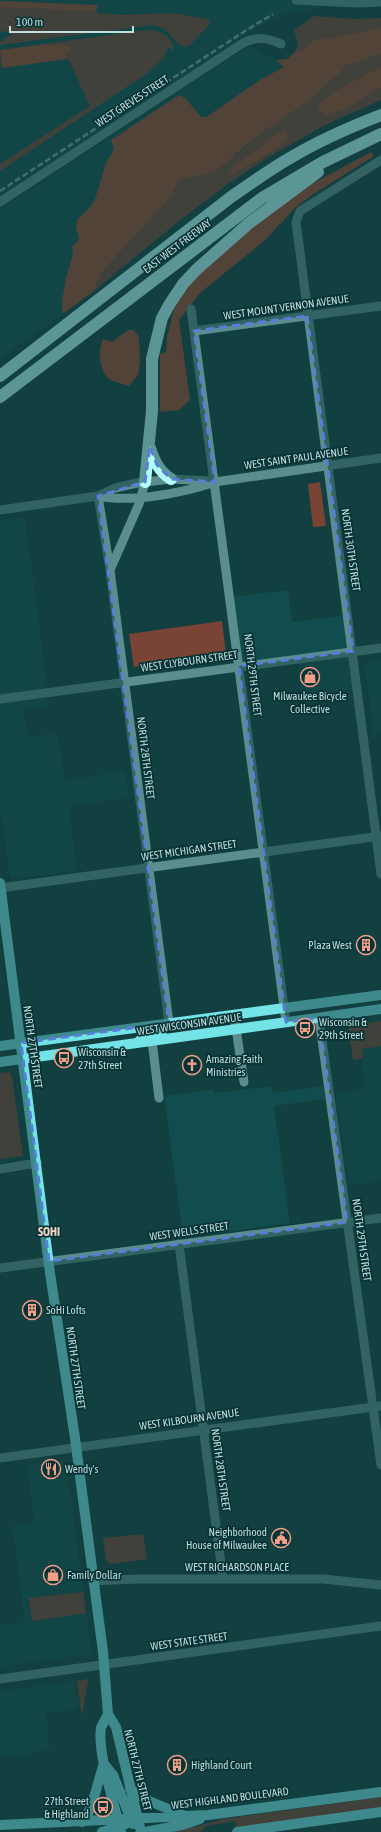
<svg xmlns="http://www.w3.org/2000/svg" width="381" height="1832" font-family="'Asap Condensed',sans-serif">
<rect width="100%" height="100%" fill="#123f40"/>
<path fill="#114c4e" d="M0 0H355L281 15 253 30 0 197Z
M249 47 257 48 268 57 276 60 284 67 260 80 206 117 66 312 0 358V209L241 51Z
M25 517 50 706 24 709 28 737 58 733 65 780 124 771 129 798 69 806 77 871 10 879 0 806V520Z
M288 590 292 622 348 615 358 689 302 697 297 659 239 666 231 597Z
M381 661V733L374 734 364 663Z
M381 1017V1181L348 1185 336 1094 365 1089 355 1021Z
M272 1086 273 1093 323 1086 325 1099 274 1106 290 1223 212 1234 185 1235 182 1230 164 1096 214 1089 215 1093Z
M66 1461 92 1654 0 1667V1625L25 1622 12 1525 34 1522 27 1466Z
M74 1681 79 1709 46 1713 50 1750 0 1758V1691Z"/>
<path fill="#794436" d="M0 7 96 10 98 13 125 15 172 13 208 19 210 24 191 44 185 47C172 43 172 28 152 25L0 45V42L8 36 13 35 7 31 0 32Z
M314 16 353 19 381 18V27L332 38 314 39 302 50 295 52 298 43 294 30Z
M146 30C159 30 172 35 174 49L173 50 168 47 165 56 149 72 0 171V164L90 106 65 52 58 44H44Z
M381 54V100L327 124 267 158 225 186 174 225 94 291 101 273 171 197 179 180 201 175 236 155 260 134 309 101 330 80 341 73 345 66Z
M320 482 326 526 313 527 308 484Z
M222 621 226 654 134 667 129 634Z
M381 1021V1046L362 1049 363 1058 353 1060 348 1026Z
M9 1072 12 1076 23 1156 0 1159V1073Z
M143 1534 147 1559 111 1564 106 1560 103 1538Z
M83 1592 86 1613 32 1621 29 1598Z
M87 1679 88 1681 82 1717 77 1681Z
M381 1797V1808L235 1828 236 1824 234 1821 206 1826 201 1832H162L198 1826 223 1819Z"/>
<path fill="#9d4730" d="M0 1 98 5 96 10 93 11 0 7Z
M381 27V54L345 66 341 73 330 80 309 101 260 134 218 169 201 175 179 180 171 197 101 273 94 291 64 313 62 311V302L66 277 73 254 72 246 79 240 78 233 76 230 77 220 91 206 95 199 106 163 114 149 111 140 179 95 185 98 201 117H206L260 80 284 67 276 60 287 59 295 52 302 50 314 39 332 38Z
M44 44 65 45 71 48 70 51 65 52 68 59 2 68 0 50Z
M381 67V88C369 90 369 94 360 100 350 108 337 112 326 115L318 108 319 103 339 89Z
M287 130V139L276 149 230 176 228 174 237 163 252 154 277 134Z
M371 152 374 156 312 195 297 206 263 242 200 293 179 320 190 400 179 410 160 412V354L166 352 167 337 174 309 188 286 212 261 264 217 306 187Z
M128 330H134L139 338 140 361 138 375 129 386C123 384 113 382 108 378 99 370 98 349 103 339L112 342Z"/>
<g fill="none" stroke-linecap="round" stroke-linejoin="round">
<path stroke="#5b8d8f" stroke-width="9" d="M381 160 300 211 296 222 381 874
M0 202 243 43C257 36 268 38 281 44
M191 309 286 1022
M194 331 381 306
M98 496 110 570 169 1023
M98 496C131 503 183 493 215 482L381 458
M0 510 98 496 115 488 137 483 171 479 212 481
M110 570 139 504 145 482
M0 699 381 648
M0 888 381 836
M234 1015 244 1082
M319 1018 381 1465
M152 1041 159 1098
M0 1169 37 1163
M179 1244 223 1579
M0 1268 381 1218
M0 1458 381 1406
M93 1581 137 1579H323L381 1585
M0 1679 381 1626"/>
<path stroke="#74e3e7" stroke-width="10" d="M0 883 50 1273 75 1438 103 1652 108 1714 116 1727 141 1832
M137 1043 146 1035 162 1031 169 1023
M0 1046 381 995
M0 1062 381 1009
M108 1714C106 1719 102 1724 101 1728 97 1753 115 1806 121 1832
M105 1765 113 1775 133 1824
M130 1789 149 1801 183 1815
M82 1822 91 1808 103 1766
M0 1825 208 1815 381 1792
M102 1832 126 1824
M145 1832 182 1825 200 1819
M237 1832 381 1812"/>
<path stroke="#b3fcfe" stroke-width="12" d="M0 376 231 197C250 184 269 170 290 158 318 141 350 127 381 115
M0 397 262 198 323 162 381 134
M150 448C154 461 159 471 171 479
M145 482 152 411V359L162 318 169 305 183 284 196 270 248 224 318 172"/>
<path stroke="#86a5a5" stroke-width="2.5" stroke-dasharray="6 3" stroke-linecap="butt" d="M0 191 245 31 273 14"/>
<path stroke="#5b8d8f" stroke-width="9" d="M296 0 356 3 381 2"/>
</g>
<path d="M0 0H381V1832H0ZM307 316 353 651 239 666 286 1022 319 1018 347 1222 49 1261 21 1043 169 1023 98 496 145 482 150 446 157 465 171 479 215 482 194 331Z" fill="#123f40" fill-opacity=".55" fill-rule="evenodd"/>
<path fill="none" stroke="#577fd9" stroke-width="3" stroke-dasharray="8 5" stroke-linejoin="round" d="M307 316 353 651 239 666 286 1022 319 1018 347 1222 49 1261 21 1043 169 1023 98 496 145 482 150 446 157 465 171 479 215 482 194 331Z"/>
<defs>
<symbol id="shop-ring" viewBox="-11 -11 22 22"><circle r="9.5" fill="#043436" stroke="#f49e87" stroke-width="1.5"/><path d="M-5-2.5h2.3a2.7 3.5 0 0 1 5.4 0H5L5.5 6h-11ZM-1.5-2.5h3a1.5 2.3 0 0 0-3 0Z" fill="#f49e87"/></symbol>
<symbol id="building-ring" viewBox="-11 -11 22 22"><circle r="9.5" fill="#043436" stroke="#f49e87" stroke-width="1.5"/><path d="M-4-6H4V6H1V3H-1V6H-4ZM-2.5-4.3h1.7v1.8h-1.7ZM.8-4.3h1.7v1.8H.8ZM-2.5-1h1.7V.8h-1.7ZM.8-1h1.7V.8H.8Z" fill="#f49e87"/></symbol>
<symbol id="bus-ring" viewBox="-11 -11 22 22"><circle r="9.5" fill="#043436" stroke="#f49e87" stroke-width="1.5"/><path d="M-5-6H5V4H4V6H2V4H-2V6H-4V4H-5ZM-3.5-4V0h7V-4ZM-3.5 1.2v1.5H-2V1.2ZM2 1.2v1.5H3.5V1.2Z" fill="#f49e87"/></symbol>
<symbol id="church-ring" viewBox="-11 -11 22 22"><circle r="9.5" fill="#043436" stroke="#f49e87" stroke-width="1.5"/><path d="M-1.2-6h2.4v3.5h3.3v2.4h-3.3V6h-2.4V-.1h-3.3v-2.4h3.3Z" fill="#f49e87"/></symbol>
<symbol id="restaurant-ring" viewBox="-11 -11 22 22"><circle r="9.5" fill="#043436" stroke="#f49e87" stroke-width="1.5"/><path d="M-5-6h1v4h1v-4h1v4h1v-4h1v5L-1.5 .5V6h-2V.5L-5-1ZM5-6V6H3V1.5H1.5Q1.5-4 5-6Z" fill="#f49e87"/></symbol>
<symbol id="civic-ring" viewBox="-11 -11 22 22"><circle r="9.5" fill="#043436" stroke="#f49e87" stroke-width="1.5"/><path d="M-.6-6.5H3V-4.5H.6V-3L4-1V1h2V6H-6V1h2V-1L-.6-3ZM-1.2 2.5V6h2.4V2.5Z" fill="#f49e87"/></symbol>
</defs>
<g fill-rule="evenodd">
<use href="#shop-ring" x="299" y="666" width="22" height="22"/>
<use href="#building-ring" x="355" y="934" width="22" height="22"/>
<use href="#bus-ring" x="294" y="1017" width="22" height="22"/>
<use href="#bus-ring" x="53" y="1047" width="22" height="22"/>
<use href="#church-ring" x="181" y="1054" width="22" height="22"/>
<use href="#building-ring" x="21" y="1299" width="22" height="22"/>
<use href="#restaurant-ring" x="40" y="1458" width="22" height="22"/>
<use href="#civic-ring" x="270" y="1527" width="22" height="22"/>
<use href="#shop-ring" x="42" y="1564" width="22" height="22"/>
<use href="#building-ring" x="166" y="1754" width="22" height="22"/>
<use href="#bus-ring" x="92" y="1796" width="22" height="22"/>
</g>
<g text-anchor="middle" stroke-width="3.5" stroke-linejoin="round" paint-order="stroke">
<g font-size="11" fill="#c4dbdb" stroke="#043436">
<text transform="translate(132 101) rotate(-33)" y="4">WEST GREVES STREET</text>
<text transform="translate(177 246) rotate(-37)" y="4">EAST-WEST FREEWAY</text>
<text transform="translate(286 307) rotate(-8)" y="4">WEST MOUNT VERNON AVENUE</text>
<text transform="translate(296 458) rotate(-8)" y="4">WEST SAINT PAUL AVENUE</text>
<text transform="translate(351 550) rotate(82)" y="4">NORTH 30TH STREET</text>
<text transform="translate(189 661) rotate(-8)" y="4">WEST CLYBOURN STREET</text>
<text transform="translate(253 675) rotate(83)" y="4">NORTH 29TH STREET</text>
<text transform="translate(146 758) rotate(83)" y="4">NORTH 28TH STREET</text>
<text transform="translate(189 850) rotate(-8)" y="4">WEST MICHIGAN STREET</text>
<text transform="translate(189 1024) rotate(-8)" y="4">WEST WISCONSIN AVENUE</text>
<text transform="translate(33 1047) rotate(82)" y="4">NORTH 27TH STREET</text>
<text transform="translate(189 1231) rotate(-8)" y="4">WEST WELLS STREET</text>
<text transform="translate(362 1240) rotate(82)" y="4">NORTH 29TH STREET</text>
<text transform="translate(76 1368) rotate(82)" y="4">NORTH 27TH STREET</text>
<text transform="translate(189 1419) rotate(-8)" y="4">WEST KILBOURN AVENUE</text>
<text transform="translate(221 1470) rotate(82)" y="4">NORTH 28TH STREET</text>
<text x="237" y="1571">WEST RICHARDSON PLACE</text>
<text transform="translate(189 1641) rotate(-8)" y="4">WEST STATE STREET</text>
<text transform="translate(138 1770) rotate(76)" y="4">NORTH 27TH STREET</text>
<text transform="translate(230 1798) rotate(-7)" y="4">WEST HIGHLAND BOULEVARD</text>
</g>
<g font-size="11" fill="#c4dbdb" stroke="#043436" text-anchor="start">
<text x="310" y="700" text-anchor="middle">Milwaukee Bicycle<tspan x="310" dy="13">Collective</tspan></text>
<text x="352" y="949" text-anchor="end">Plaza West</text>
<text x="319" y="1026">Wisconsin &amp;<tspan x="319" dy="13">29th Street</tspan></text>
<text x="78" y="1056">Wisconsin &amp;<tspan x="78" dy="13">27th Street</tspan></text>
<text x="206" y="1063">Amazing Faith<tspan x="206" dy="13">Ministries</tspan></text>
<text x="46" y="1314">SoHi Lofts</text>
<text x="65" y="1473">Wendy's</text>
<text x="267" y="1536" text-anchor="end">Neighborhood<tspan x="267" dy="13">House of Milwaukee</tspan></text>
<text x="67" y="1579">Family Dollar</text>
<text x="191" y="1769">Highland Court</text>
<text x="89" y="1805" text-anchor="end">27th Street<tspan x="89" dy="13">&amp; Highland</tspan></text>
</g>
<g font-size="12" font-weight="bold" fill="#f4d3c9" stroke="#043436">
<text x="49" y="1236">SOHI</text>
</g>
</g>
<path d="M10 26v6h123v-6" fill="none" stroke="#c4dbdb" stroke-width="2"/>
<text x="16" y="26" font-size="12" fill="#c4dbdb" stroke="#043436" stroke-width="3" paint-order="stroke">100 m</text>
</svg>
